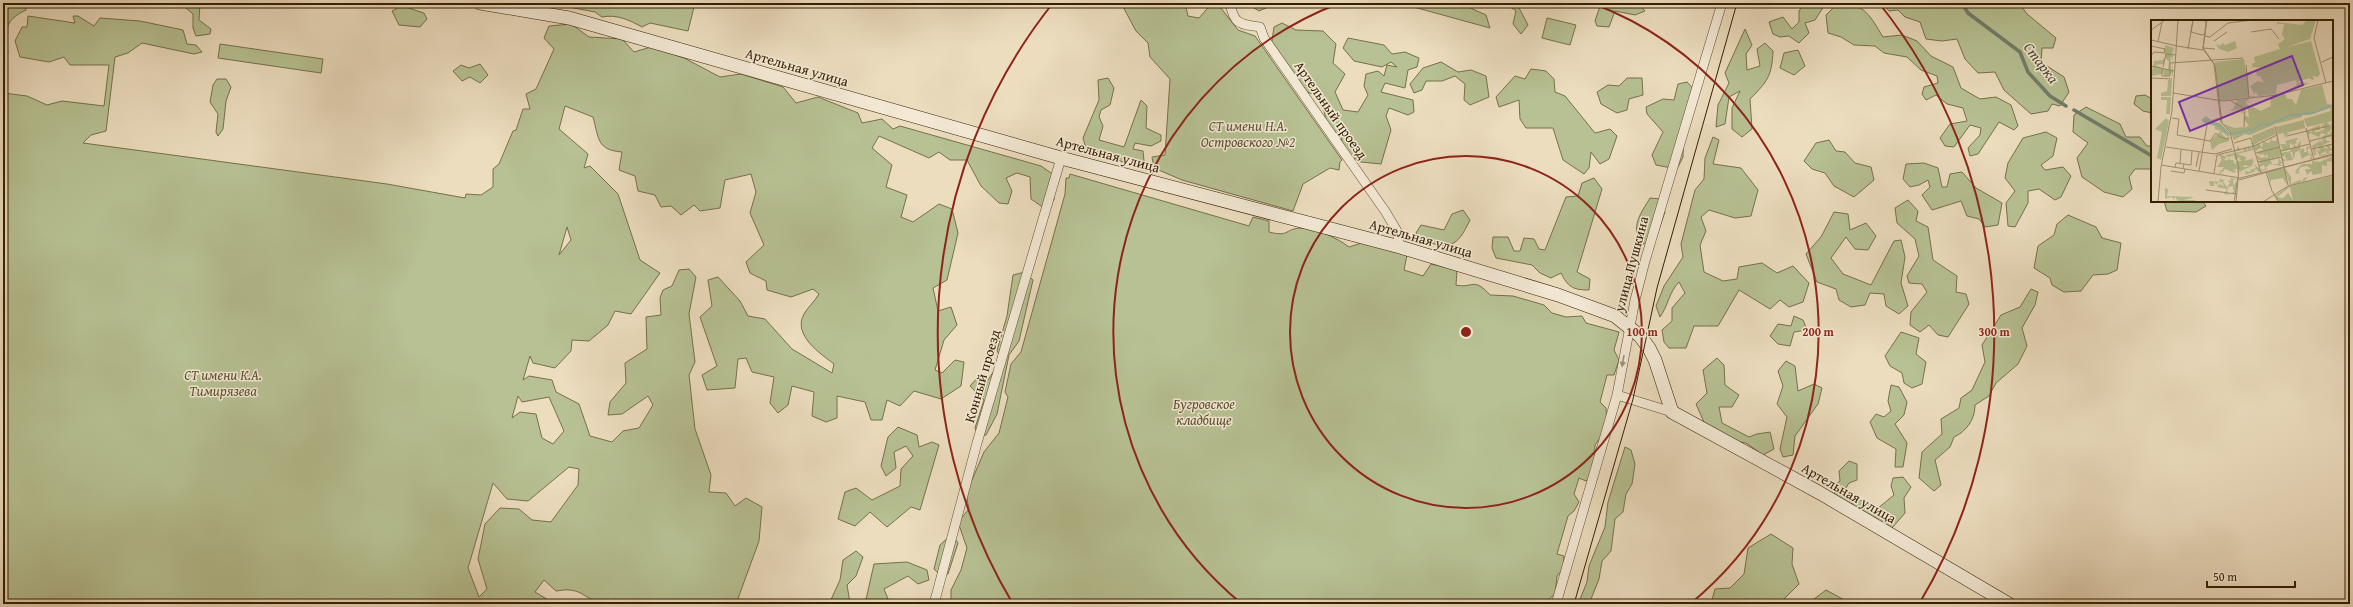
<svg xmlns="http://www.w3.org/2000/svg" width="2353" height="607" font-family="'Gentium Book Plus',serif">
<rect width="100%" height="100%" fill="#ecddbf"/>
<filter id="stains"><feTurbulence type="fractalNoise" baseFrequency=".005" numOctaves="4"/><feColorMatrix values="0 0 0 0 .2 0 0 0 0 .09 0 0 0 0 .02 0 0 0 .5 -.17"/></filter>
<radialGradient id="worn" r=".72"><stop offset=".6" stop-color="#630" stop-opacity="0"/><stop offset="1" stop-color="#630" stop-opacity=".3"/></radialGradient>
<path fill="#b7c193" stroke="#76704a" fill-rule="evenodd" d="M3 3H26V10C4 20 5 31 8 53H3Z
M180 3H200L199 20 211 29 210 34 196 36 193 28V14Z
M547 3H695L688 31 650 23 642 27C629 20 617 14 602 17L595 12Z
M1121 3H1185L1188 16 1199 18 1212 3H1217L1238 30 1255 36 1342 160 1340 162 1339 170 1330 168 1303 184 1293 211 1182 180 1154 168 1152 157 1165 155 1170 79 1150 57 1148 43 1136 31Z
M1246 3H1267L1268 7 1259 11Z
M1399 3H1466V6L1486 15 1490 28Z
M1505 3H1518V6L1528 25 1521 34 1513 24 1516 11Z
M1601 3 1639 4 1645 11 1635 15 1615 11 1609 27 1597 26 1595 21Z
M1804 3H1826L1815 20 1805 23 1809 33 1799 43 1789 36 1780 37 1773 34 1769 22 1783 17 1792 29 1799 22V11Z
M1838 3C1865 3 1870 16 1883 37L1902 35 1917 41 1931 56 1953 67 1961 88 1980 99 1996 97 2011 105 2018 126 2014 130 1999 122 1978 154 1970 156 1968 148 1980 135 1981 128 1970 125 1954 147 1945 146 1940 138 1950 124 1967 121 1963 108 1947 104 1936 95 1926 100 1922 94 1924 87 1938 83 1937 76 1921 70 1907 57 1884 53 1875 46 1854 45 1841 37 1828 33 1826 15Z
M1882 3H2019L2027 14 2056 38 2053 48H2042L2041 62 2064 77 2069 92 2060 106 2052 104 2048 111 2031 114 2004 90 1995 72 1978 73 1965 59 1957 39 1942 41 1926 39 1920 22 1905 17 1898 10 1889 11Z
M402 6 424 13 427 19 420 27 399 25 392 11Z
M28 16 75 23 73 16H78L94 26 100 18 140 21 183 30 187 44 196 45 202 52 194 54 142 43 128 53 115 57 106 131 91 135 83 143 387 184 465 198 466 194 481 195 493 187V169L499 164 513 131 516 130 523 109H530L526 94 536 89 554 49 544 38 549 26 571 24 589 37 622 39 634 52 651 47 684 58 720 77 741 74 783 87 796 103 818 97 858 113 862 123 882 119 893 129 900 126 1041 166 1054 175V200L1044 208 1031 199 1030 177 1017 173 1006 178 1012 191 1008 204 999 203 981 186 967 160H950L939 152 929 158 879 136 872 148 892 165 886 187 907 195 901 217 913 222 939 204 952 209 958 233 947 280 933 288 938 311 951 307 957 325 944 340 935 370 942 373 955 360 964 362 961 386 941 399 914 391 900 406 887 400 882 420H871L865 402 837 396V418L826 422 812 416 814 392 792 386 788 405 778 413 770 403 774 377 752 372 746 358 738 359 735 388 707 390 702 375 717 366 700 317 712 306 708 280 718 277 740 301 748 316 765 319 792 349 832 373 834 364C821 354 792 335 804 314 808 307 815 301 819 294L813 289 791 297 767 290 766 281 750 273 746 262 764 245 750 213 756 192 751 174 725 180 720 208 700 211 694 205 681 215 671 206 661 207 655 195 638 191 635 176 619 170 622 152C597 150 599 139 593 117L565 106 559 129 588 154 584 168 590 166 618 194 640 260 660 273 631 314 615 311 608 325 589 341 572 340 571 351 555 368 533 363 530 356 523 380 529 376 552 380 556 392 579 404 590 436 612 442 623 431 639 428 653 405 648 396 622 414 608 415 610 402 626 383 625 363 647 349 646 317 661 315 660 298 663 290 672 286 679 270 689 269 696 277 689 314 695 362 689 375 695 429 711 475 709 492 726 493 735 506 746 498 762 507 759 541 736 604H684L676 601 674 604H620L616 599C587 607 588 591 569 590 565 589 560 591 556 591L544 580 535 592 555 604H3V132L7 133V118L3 114V93L27 96 47 105 62 101 104 106 109 65H70L64 57 49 62 20 57 15 41 22 27H27ZM567 227 571 240 559 255ZM518 396 522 402 549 397 564 431 553 444 542 438 536 414 520 412 512 418ZM569 467 579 469 578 485 551 522 532 520 519 509 500 508 485 524 478 559 487 589 479 597 468 568 493 483 507 499 528 501Z
M1547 18 1576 25 1570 45 1542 38Z
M1282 23 1296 30 1323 31 1336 44 1333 63 1345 74 1335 92 1343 110 1358 112 1368 95 1364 86 1366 74 1378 71 1384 76 1387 65 1397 67 1391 62 1382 67 1354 61 1343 48 1348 38 1384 45 1392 54 1405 52 1419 58 1417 67 1408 70 1405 88 1385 83 1381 92 1413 100 1414 112 1408 115 1389 108 1386 116 1391 130 1381 164 1361 162 1344 152 1341 137 1327 124 1324 111 1315 95 1302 90 1270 54 1274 27Z
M1745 29 1752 45 1746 54 1747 70 1760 66 1757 49 1765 43 1773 51C1772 76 1767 82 1750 99L1752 129 1742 137 1732 129V108L1740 91 1729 97 1725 124 1716 127 1718 105 1729 83 1725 73Z
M220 44 323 59 321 73 218 58Z
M1798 50 1805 66 1794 75 1780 68 1784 53Z
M1441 62 1458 72 1471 70 1486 76 1489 97 1470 105 1464 100 1465 84 1455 76 1442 81H1426L1422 90 1414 93 1410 84 1423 68Z
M480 64 488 75 480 83 470 77 462 81 453 71 461 65 469 68Z
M1531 69 1546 71 1554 79 1555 92 1565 96 1595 133 1610 129 1617 136 1609 159 1600 164 1591 152 1589 168 1584 174 1563 160 1553 128H1526L1520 119 1519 100 1499 107 1496 97 1515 76 1525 79Z
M1108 78 1114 88 1110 105 1101 110 1099 117 1103 126 1099 140 1124 147 1141 100 1147 106 1146 128 1161 135V141L1151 146 1135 143 1133 149 1143 151 1144 161 1139 162 1130 158 1122 162 1108 154 1086 149 1083 138 1099 100 1098 80Z
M1627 78H1642L1643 95 1629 99 1627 110 1617 113 1601 104 1597 92 1608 85 1619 86Z
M217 79H226L231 87 226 101 223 129 218 136 216 132 218 114 210 102 213 85Z
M1687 82 1698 94 1684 119 1683 157 1677 169 1656 165 1652 155 1663 132 1647 114 1646 107 1663 99 1674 100 1678 84Z
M2145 95 2152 99V113L2143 111 2134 104 2136 96Z
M2086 107 2120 124 2126 137H2140L2147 146H2152V169H2135L2129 177 2132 189 2123 197 2104 192 2082 177 2077 158 2088 143 2073 132 2074 115Z
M2046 132 2057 138 2053 156 2041 165 2045 170 2063 167 2071 176 2061 197 2055 200 2039 189 2028 191V203L2015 227 2008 226 2006 203 2015 191 2005 178 2008 163 2023 138Z
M1713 137 1719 140 1713 164 1741 168 1758 190 1751 216 1735 218 1709 210 1701 217 1706 231 1700 245 1704 272 1723 281 1737 279 1739 267 1762 263 1777 273 1793 266 1809 283 1803 302 1789 307 1780 300 1770 309 1739 290 1718 326H1694L1686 348H1669L1664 342 1662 330 1672 321V308L1685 293 1679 282C1669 292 1668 306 1660 317L1656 306 1664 286 1683 257 1681 244 1695 190 1704 179 1705 158Z
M1829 140 1836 151 1845 152 1855 163 1871 167 1874 180 1854 197 1834 186 1825 173 1812 169 1804 161 1816 143Z
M1924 163 1938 168 1942 187H1947L1950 174 1962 172 1976 188 2002 203 1998 225 1985 227 1979 219 1967 216 1961 201 1932 210 1922 195 1930 187 1928 180 1919 185 1910 187 1903 179 1906 164Z
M1070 174 1249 226 1253 217 1269 221V232C1289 237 1284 230 1299 228 1313 227 1338 238 1349 247L1365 242 1407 255 1404 270 1423 276 1431 264 1457 270 1456 285C1473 289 1473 276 1490 295L1513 296 1544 305 1552 313 1566 317 1582 316 1586 323 1619 332 1614 350 1619 360 1614 375H1607L1600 402 1606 408 1607 428 1595 445 1594 474 1586 481 1579 478 1574 494 1579 502 1574 511 1568 516 1557 554 1564 556 1563 569 1557 576 1555 594 1543 604H951V590L961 570 967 548 958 522 969 509 966 494 984 452 999 433 1008 397 1005 392 1011 364 1021 352 1065 194 1066 178H1069Z
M1594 178 1602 189 1577 272 1590 279 1589 290C1573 290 1568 287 1561 273L1551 278 1540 273 1532 265 1496 258 1492 248 1493 237H1508L1514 251H1520L1524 238 1534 239 1539 249 1545 250 1566 197 1578 196 1582 183Z
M1650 198 1661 199 1665 212 1655 241 1643 244C1629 228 1641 213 1650 198Z
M1908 200 1918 211 1916 221 1928 227 1933 260 1957 276 1956 292 1966 294 1969 304 1948 337 1938 335 1929 325 1920 332 1910 325 1911 312 1927 292 1922 284 1909 283 1907 276 1919 256 1915 239 1897 223 1895 208Z
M2164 201H2202L2206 206 2196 212 2167 211Z
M1463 210 1470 220C1456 249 1451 248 1421 241L1416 233 1421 225 1444 230 1452 214Z
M1834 212 1848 214 1850 230 1866 223 1876 236 1868 250 1855 249 1846 237 1831 258 1843 274 1871 285 1894 241 1901 240 1905 257 1901 283 1908 306 1899 314 1886 306 1884 294 1870 293 1865 305 1851 307 1839 300 1836 289 1817 282 1806 254 1821 237Z
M2068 215 2096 227 2102 238 2121 243 2117 270 2108 274 2093 275 2081 291 2064 292 2052 285 2050 278 2034 268 2038 246 2054 235 2057 224Z
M1025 272 1033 280 1019 341 1009 355 997 414 986 435H978L975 428 984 400 970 386 978 377 988 380 1001 360 997 350 1007 316 1013 275Z
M2031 289 2038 292 2035 305 2022 328 2027 346 2018 364 1996 383 1989 396 1975 405C1975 419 1967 431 1954 437L1950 447 1935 460 1941 485 1934 491 1919 478 1922 452 1942 434 1941 419 1959 408 1961 398 1972 390 1985 362 1982 345 2001 315 2020 307Z
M1794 316 1803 320 1807 330 1794 332 1790 346 1778 344 1770 336 1778 324 1791 326Z
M1901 332 1919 338 1916 354 1926 362 1922 384 1912 388 1904 383 1902 373 1890 366 1885 356Z
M1717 358 1724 365 1725 385 1739 395 1732 407H1719L1722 423 1749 437 1757 434 1770 432 1774 449 1763 455 1746 443 1724 439 1707 429 1696 404 1707 393 1703 370Z
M1786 361 1795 366 1798 391 1814 384 1822 388 1818 404 1795 436 1793 455 1783 457 1780 449 1787 417 1777 404 1783 386 1778 371Z
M1891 385 1899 387 1907 402 1904 415 1895 424 1907 443 1903 467H1895L1896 449 1877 438 1870 422 1876 414 1884 417 1891 411 1888 401Z
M898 427 917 435 919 447 932 442 939 445 920 510 911 507 887 527 870 512 855 526 838 519 845 492 856 488 872 500 900 486 901 469 913 456 906 446 894 452 896 468 886 476 881 466 888 437Z
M1625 447 1631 450 1635 464 1632 484 1626 494 1623 512 1615 519 1611 551 1602 561 1599 579 1589 604H1578L1587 582 1589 566 1605 527 1608 502Z
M1849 461 1857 464V480L1849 483 1844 491 1877 509 1894 495 1891 486 1893 478 1903 477 1911 487 1904 498 1905 513 1892 528 1886 527 1875 517 1859 519 1854 516 1853 504 1843 502 1835 497 1834 486 1840 481 1839 471Z
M952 534 958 543 948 574 940 575 934 569 940 545Z
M1771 534 1793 548 1792 564 1799 584 1784 599 1783 604H1718L1712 600 1715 589 1730 588 1744 574 1748 548Z
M856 551 863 557 856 576 847 585 850 603 829 604 840 580 843 560Z
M907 562 927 570 929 580 918 584 908 576 884 589 890 604H865L874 564Z
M1826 590 1848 602 1849 604H1813L1814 599Z"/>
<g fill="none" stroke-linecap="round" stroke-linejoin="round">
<path stroke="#717d6b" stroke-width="3.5" d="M1962 3 1968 13 2020 52 2028 72 2050 96 2066 106
M2074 110 2152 156"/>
<defs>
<path id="street" d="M1230 3C1234 25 1240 24 1260 27L1264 38 1385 211 1397 231 1400 247
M1617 395 1672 412
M934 604 977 443 1061 158
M1556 604 1617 395 1635 300 1645 261 1722 3"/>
<path id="secondary" d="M480 3 569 18 1061 158 1400 247 1558 295 1615 316 1640 336 1649 348 1655 360 1672 412 1820 493 2009 604"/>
</defs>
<use href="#street" stroke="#634e30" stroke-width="10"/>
<use href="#secondary" stroke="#351e01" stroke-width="14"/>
<use href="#street" stroke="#f3e9d5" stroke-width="9"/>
<use href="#secondary" stroke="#f3e9d5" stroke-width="13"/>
<path stroke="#351e01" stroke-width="1" d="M1574 604 1633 399 1657 288 1737 3"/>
</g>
<defs><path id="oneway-solid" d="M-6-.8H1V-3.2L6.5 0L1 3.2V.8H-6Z"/></defs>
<use fill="#9e8e76" href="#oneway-solid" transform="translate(1623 361) rotate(100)"/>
<g fill="none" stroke="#8f2418" stroke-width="2">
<circle cx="1466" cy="332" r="176"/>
<path d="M1242 604A352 352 0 0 1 1340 3M1592 3A352 352 0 0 1 1690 604"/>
<path d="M1013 604A528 528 0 0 1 1053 3M1879 3A528 528 0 0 1 1919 604"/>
</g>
<g text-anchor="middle" stroke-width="3" stroke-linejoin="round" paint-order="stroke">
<g font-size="14" fill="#351e01" stroke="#f3e9d5">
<text transform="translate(797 67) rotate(16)" y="5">Артельная улица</text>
<text transform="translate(1331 110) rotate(55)" y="5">Артельный проезд</text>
<text transform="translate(1108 154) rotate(15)" y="5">Артельная улица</text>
<text transform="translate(1421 238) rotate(16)" y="5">Артельная улица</text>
<text transform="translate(1631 264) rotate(-75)" y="5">улица Пушкина</text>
<text transform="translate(982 376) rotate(-74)" y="5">Конный проезд</text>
<text transform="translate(1849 493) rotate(30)" y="5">Артельная улица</text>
</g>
<g font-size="14" font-style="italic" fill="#5c4f2d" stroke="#f3e9d5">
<text x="1248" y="131">СТ имени Н.А.<tspan x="1248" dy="16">Островского №2</tspan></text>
<text x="223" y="380">СТ имени К.А.<tspan x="223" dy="16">Тимирязева</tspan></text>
<text x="1204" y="409">Бугровское<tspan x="1204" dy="16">кладбище</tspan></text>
</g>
<g font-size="15" font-style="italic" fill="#534d36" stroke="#f3e9d5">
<text transform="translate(2041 63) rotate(53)" y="5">Старка</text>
</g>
</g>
<g transform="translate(2151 20)">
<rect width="182" height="182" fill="#ecddbf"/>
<path d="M156 0H165L159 19 136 27 160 21 169 54 167 57 162 56 163 59 158 62 161 60 159 58 145 62 158 63 152 66 142 67 146 65 145 60 126 65 125 74 68 81 64 42 93 39 95 53 100 51 101 53V56L99 52V55L97 56 98 76H107L105 72 103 74 99 66 107 61 113 63 109 56H106L105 51 115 48 101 47V43H104L103 37 129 29 127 24 134 19 131 15 133 4H126V2L151 5ZM84 21 86 28 77 32 68 29 65 24 69 26 72 23 74 25ZM14 25 23 28 22 33 21 28 22 41 20 36 19 49 21 50 22 44V58L21 52 19 55 13 56 12 49 11 54 0 56 3 41 12 40 13 37V44L4 45 17 50 18 42 14 37ZM17 60H21L20 76H10V73L16 71V73ZM171 65 176 84 180 85 181 90 182 101 176 102 179 106 181 102 182 108 176 113 180 116 174 118 176 121H180L170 126 178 130 174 125 181 124 179 113 182 109V121L181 125 178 126 182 130 176 132 181 133 176 134 175 131 169 134 170 135 175 134V135L169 136 165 129 169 132 167 125 164 128 165 135H163L161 126 169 121 172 123 170 118 173 121 171 117 176 114 170 113 168 117 159 113 158 116 154 109 160 112 162 110 159 109 169 105V110H164V112L176 111H169L174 109 170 106 171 104 172 107 173 103 156 107 153 99 180 91 179 88 158 95H151V97L124 104 99 115 94 114 83 120 78 110 71 103 83 108 93 107V112V108L98 106 93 99 92 105 93 94 90 92 92 89 94 96 98 97 97 90 95 88 80 91 79 90 82 89 86 80 97 79 98 83 96 80 95 84 110 91 120 86 119 77 134 73 136 79H141L145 85 150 70ZM10 77H20L19 94H15L16 80H10ZM55 96 60 100 67 98 66 101H69H59L69 103 79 114 77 117 73 113 70 112 73 117 75 115 73 118 79 117 78 121 68 124 61 130 59 121 70 111 64 109V106L53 103 51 100ZM15 98 18 101 10 140 6 138 11 112 4 109ZM153 100 154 108 134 113H140L136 114V119L134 114V120L133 113 127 114V124L130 133 140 131 138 129 131 131 132 125 131 128 129 124H135L138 128 134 121 146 118 147 120H144L146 123 143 124 146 127H142L143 124 141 125 139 122V129L148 127 146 126 150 120 149 130 153 128V132H156L155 128 158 126 160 130 157 127V133L160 135 161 132V139H158L161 136 157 135 151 139 148 130 144 133 143 140 141 132H139L142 140 132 141V146L118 144 117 139 118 145 114 148 117 149 108 152 105 149 103 152 93 155 95 153 93 151 101 152 99 150 105 148 103 144 110 150 114 149 113 145 109 147 108 144 111 143H108L110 141 107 140 106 135 110 138 117 137 116 134 114 137 113 134 109 135 106 132 113 130 109 128 105 131 103 127 108 123 111 128 112 122 109 121 103 125 102 130 86 134 95 137 94 141 103 138 101 140 103 141 100 147 93 145 92 147H99L90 151 91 155 88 149 86 155V149L82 150 85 151 83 153 74 149 72 152 69 151 71 154 68 153 69 151 71 150 73 147H66L71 140 68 134 76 137 73 139 75 141 79 138 78 140H82L84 145 86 141H91L88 139 90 136 84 140 83 135 78 137 75 136V135L93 131 92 128 89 131 85 130 87 126 89 130 95 127 96 132 97 126 101 129V124H99L102 122 101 116 123 107 125 114 110 121 118 123 121 118V121H125L127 114 125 107ZM133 134 136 141 130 137 132 145 127 146 131 143 128 138 127 144H121L119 137 123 141 124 136 126 139 130 135 133 137ZM182 136V142L176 141V146L171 145V153L162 155 160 151 156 155 154 149H150H160L156 146 150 147 147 151 149 153 144 154 146 152 144 151 151 144H161V141L169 142ZM134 148 140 157V164L149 160 151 162 153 158 157 157 153 161 158 160 139 165 135 153 136 165 132 158 120 160 119 163 116 152ZM182 156V181L128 182 123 177 137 166ZM139 167 142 180 137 173 132 178 126 177ZM79 158 85 159H86L82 160 83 166 85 161 86 163 85 170 84 174 81 173 84 170H82V166L77 167 76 173 79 175 73 174 76 169 66 167 68 164 73 166 71 162 66 163V165L63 162V166H59L58 161 69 162 68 159 73 160 72 162 76 167 79 163 76 160 80 161ZM14 168 17 169 16 177 18 176 41 177 42 178 32 180H44L45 182 27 181 24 177 23 180 21 177 14 179Z" fill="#b7c193" fill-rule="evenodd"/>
<path fill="none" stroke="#99bcb2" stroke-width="2" d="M51 100 68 105 78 114M80 114 103 109 112 103 117 105 140 95 162 93 182 85"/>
<path fill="none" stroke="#a39173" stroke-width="1" d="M53 0 55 3 52 29 63 44 70 102 79 112 88 149 85 182M56 0 52 28 64 45 71 103M167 0 163 18 175 63M120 9 128 19M0 10 14 0M40 12 51 15 54 14M40 12 42 0M100 12 120 9M53 16 59 17 77 3 101 0M0 20 26 26M63 21 76 12M7 22 11 2M0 26 14 29 13 33M26 26 52 30M52 28 64 29M37 29 42 0M0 36 3 32 14 33M171 42 182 37M95 45 98 78M0 46 23 51M12 47 15 34 24 35M11 49V56H19V50M19 50V43L92 38M0 58 21 59M22 73 72 81 126 75 182 61M80 81 94 89 93 107M21 98 28 99 26 115 59 121 65 113 69 117 77 119M124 106 137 165M155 108 163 140M156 111 178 106M136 116 156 111M159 121 182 115M83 123 100 118 110 153M103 126 126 115M15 127 64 134 81 129M161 129 182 124M130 131 159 124M105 133 129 127M66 135 103 126M107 142 131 137M29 144 30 130M33 144 40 145 41 131M10 145 89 158 182 135M24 147 25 143 33 144 32 148M45 147 48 132M20 151 33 153 34 149M48 151 56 105M115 152 121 171 128 182M63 153 66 135M88 160 182 134M55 170 85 174M7 182 10 147 21 91 27 0M83 182 87 157M112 182 137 166 182 155"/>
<path fill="#7b2cbf" fill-opacity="0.15" stroke="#7b2cbf" stroke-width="2" d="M141 36 152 65 39 111 28 82Z"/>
<rect width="182" height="182" fill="none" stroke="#351e01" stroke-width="2"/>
</g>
<circle cx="1466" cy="332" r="6" fill="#8f2418" stroke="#f3e9d5" stroke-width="2"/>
<g font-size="12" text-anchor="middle" font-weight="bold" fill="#8f2418" stroke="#f3e9d5" stroke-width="3" stroke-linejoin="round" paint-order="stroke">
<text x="1642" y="336">100 m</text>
<text x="1818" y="336">200 m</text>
<text x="1994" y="336">300 m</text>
</g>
<rect width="2353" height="607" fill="none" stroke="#ecddbf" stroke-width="16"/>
<rect x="4" y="4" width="2345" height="599" fill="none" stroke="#351e01" stroke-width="2"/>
<rect x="8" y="8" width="2337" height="591" fill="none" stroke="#351e01"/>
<path d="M2207 581v6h88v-6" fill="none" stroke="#351e01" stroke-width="2"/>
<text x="2213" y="581" font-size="12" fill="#351e01" stroke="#f3e9d5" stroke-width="3" paint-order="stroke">50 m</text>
<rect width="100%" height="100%" filter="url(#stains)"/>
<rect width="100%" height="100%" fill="url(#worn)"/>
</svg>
